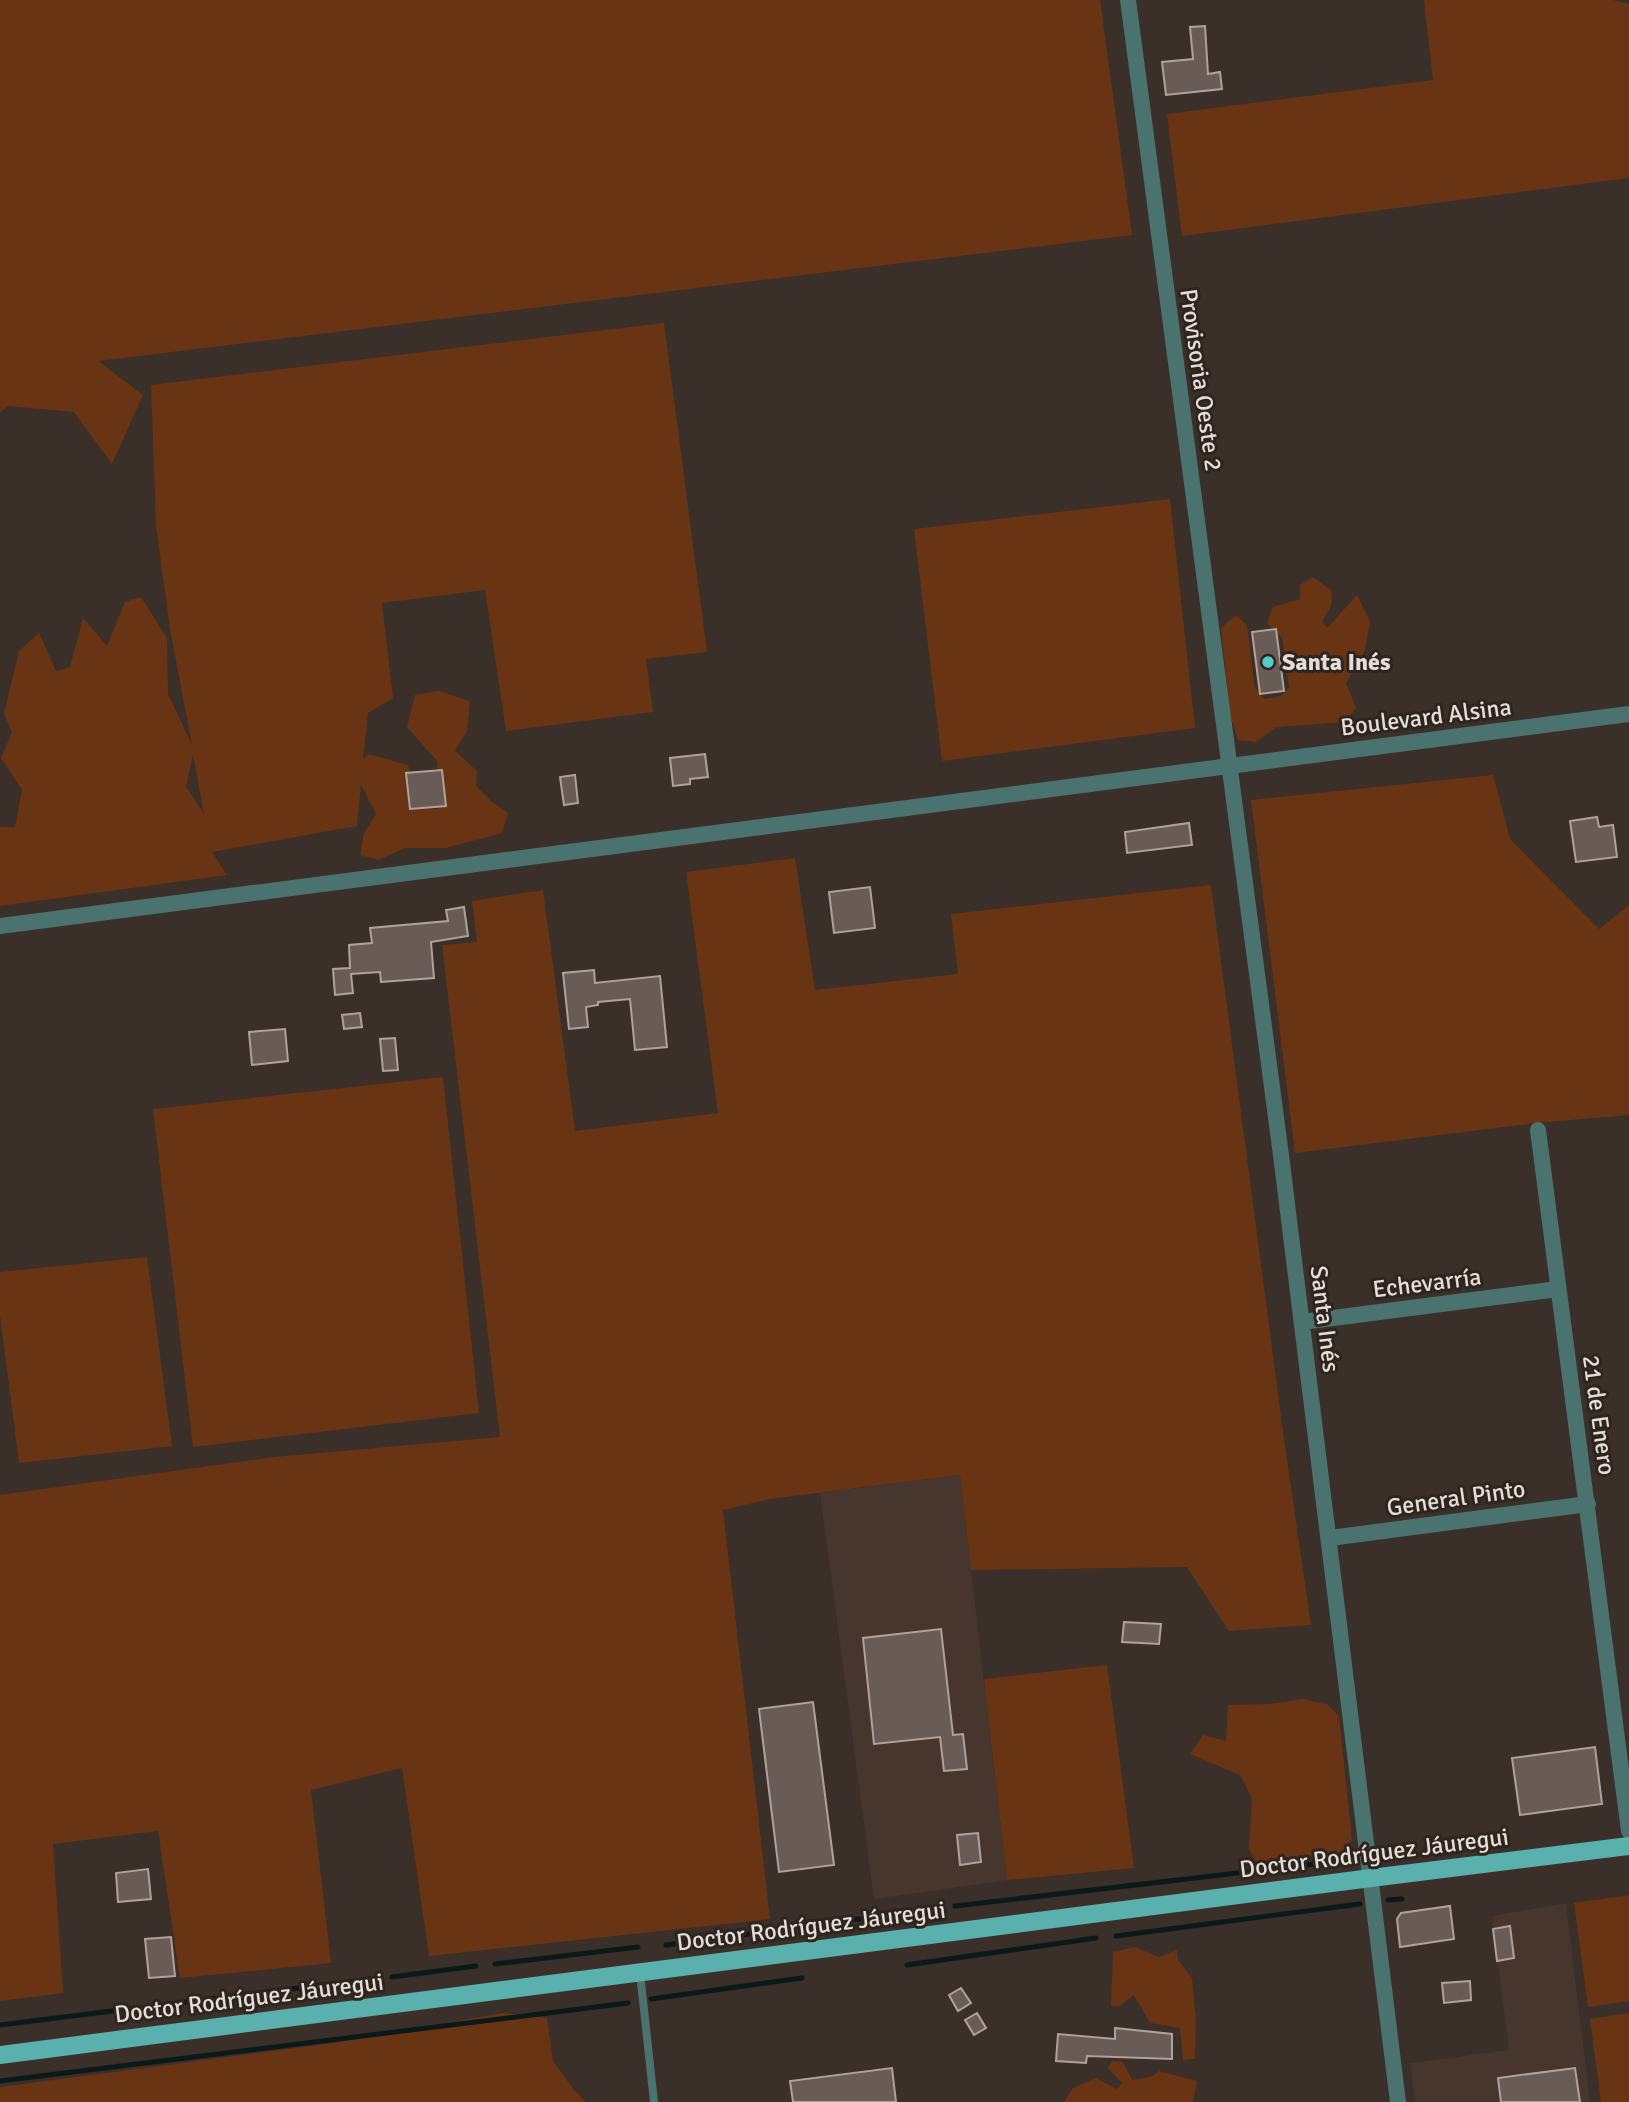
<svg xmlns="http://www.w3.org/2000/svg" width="1629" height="2102" font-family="Signika,sans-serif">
<rect width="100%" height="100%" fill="#3a2f29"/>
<path fill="#47362d" d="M960 1475 1007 1880 874 1899 820 1493Z
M1566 1903 1590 2102H1415L1410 2063 1509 2050 1492 1916Z"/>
<path fill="#693414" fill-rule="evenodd" d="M0 0H1100L1132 235 98 361 143 395 112 464 74 412 8 406 0 412Z
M1424 0H1613L1629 4V178L1182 236 1167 114 1433 80Z
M664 323 707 652 646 659 653 712 506 731 485 590 382 603 393 698 368 713 363 759 368 754 408 765 420 808 438 809 436 774 438 762 407 727 415 695 439 691 470 701 467 731 455 751 477 771 476 786 492 802 508 813 502 833 446 848H405L378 860 360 855 364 833 376 814 361 784 357 826 212 852 227 875 0 906V827H15L22 790 1 758 12 732 4 714 19 651 39 633 56 671 70 667 83 618 107 646 125 602 141 597 167 638 168 694 192 745 170 629 156 525 151 385ZM193 755 204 814 186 786Z
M1170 499 1195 728 942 761 914 529Z
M1313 577 1332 591 1331 606 1322 622 1327 628 1357 595 1370 622 1365 650 1346 683 1356 708 1346 722 1277 727 1256 742 1238 740 1230 715 1221 628 1236 615 1247 625 1255 688 1265 699 1282 696 1289 687 1282 638 1267 623 1273 607 1300 599V585Z
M1493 775 1510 839 1599 929 1629 905V1115L1536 1123 1295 1153 1251 800Z
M795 858 815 990 958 974 951 914 1211 885 1284 1439 1311 1625 1229 1631 1187 1567 971 1570 960 1475 770 1499 723 1510 770 1919 429 1956 402 1768 311 1790 331 1963 180 1978 158 1831 53 1844 63 1993 0 2001V1495L274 1457 500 1437 442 945 477 942 472 901 543 890 575 1131 718 1113 686 872Z
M443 1077 479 1413 193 1447 153 1109Z
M147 1257 172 1446 19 1463 0 1315V1272Z
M1107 1665 1134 1868 1007 1880 984 1679Z
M1304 1699 1327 1704 1339 1716 1352 1840 1340 1853 1256 1862 1249 1849 1252 1798 1240 1775 1190 1754 1203 1735 1226 1741 1228 1705 1270 1704Z
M1629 1895V2001L1588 2007 1574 1903Z
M1135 1947 1159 1957 1177 1950 1178 1960 1192 1978 1196 2020 1195 2059 1183 2060 1180 2028 1150 2023 1134 1995 1119 2006H1111L1113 1952Z
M503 2013 547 2018 553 2061 574 2090 586 2102H0V2087L334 2043Z
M1629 2013V2102H1601L1590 2019Z
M1112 2061 1123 2062 1132 2080 1151 2077 1159 2071 1197 2081 1193 2102H1064L1073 2088 1096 2078 1117 2089 1122 2083 1108 2068Z"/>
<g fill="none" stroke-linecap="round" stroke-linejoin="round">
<path stroke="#0b1918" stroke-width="5" d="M1388 1900 1402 1899
M955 1906 1332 1862
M822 1923 932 1911
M1116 1936 1360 1904
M666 1945 779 1930
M495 1964 638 1947
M907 1965 1096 1938
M392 1977 476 1966
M651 1999 802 1978
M155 2006 371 1979
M0 2025 136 2008
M0 2081 628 2003"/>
</g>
<path fill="#695c56" stroke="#b0a29b" stroke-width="2" d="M1205 26 1208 74 1220 72 1222 89 1166 95 1162 62 1193 59 1190 27Z
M1276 629 1284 691 1260 694 1252 632Z
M705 754 708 777 690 779V784L673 786 670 758Z
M442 770 446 806 410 809 406 773Z
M575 775 578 803 564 805 560 777Z
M1597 817 1599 827 1613 825 1617 857 1576 862 1570 821Z
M1189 823 1192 845 1127 853 1125 832Z
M870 887 875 928 834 933 829 892Z
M464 907 468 936 431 942 434 978 381 982 380 972 351 974 353 993 335 995 333 969 350 968 349 945 372 943 370 928 448 921 446 910Z
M594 970 595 983 660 976 667 1047 635 1050 630 999 598 1002V1005L586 1007 588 1027 569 1029 563 973Z
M360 1013 362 1027 344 1029 342 1015Z
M285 1029 288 1061 252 1065 249 1032Z
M395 1038 398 1070 383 1071 380 1039Z
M1124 1622 1161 1624 1159 1644 1122 1642Z
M941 1629 953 1735 963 1734 967 1769 944 1771 940 1737 874 1744 863 1638Z
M813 1702 834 1865 779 1872 759 1709Z
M1595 1747 1602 1804 1520 1815 1512 1758Z
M978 1833 981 1862 960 1865 957 1835Z
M148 1869 151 1899 118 1902 116 1873Z
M1450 1906 1454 1939 1400 1947 1397 1919 1401 1913Z
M1510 1926 1514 1958 1497 1961 1493 1929Z
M171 1937 175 1976 149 1978 145 1939Z
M1470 1981 1471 2000 1444 2003 1442 1983Z
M961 1988 971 2003 958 2011 949 1995Z
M977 2013 986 2028 974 2035 965 2020Z
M1115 2028 1172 2034V2059L1087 2056 1086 2063 1056 2061 1058 2034 1115 2039Z
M892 2068 896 2102H793L790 2081Z
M1575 2068 1580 2102H1501L1498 2078Z"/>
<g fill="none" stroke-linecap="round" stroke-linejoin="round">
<path stroke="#4a726f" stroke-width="8" d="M640 1973 654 2102"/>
<path stroke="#4a726f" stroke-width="16" d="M1128 0 1281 1155 1398 2102
M0 926 1629 714
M1538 1130 1629 1831
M1302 1322 1558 1289
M1330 1538 1588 1504"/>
<path stroke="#5ab0ac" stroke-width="18" d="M0 2055 1371 1878 1629 1846"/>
</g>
<circle fill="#54cdc8" stroke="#2f251f" stroke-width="2.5" cx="1268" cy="662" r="7"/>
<g text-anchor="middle" stroke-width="6" stroke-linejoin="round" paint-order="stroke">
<g font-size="24" fill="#e4ddd9" stroke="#2f251f">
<text transform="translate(1201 380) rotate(82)" y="8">Provisoria Oeste 2</text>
<text transform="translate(1426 717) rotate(-7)" y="8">Boulevard Alsina</text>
<text transform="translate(1427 1283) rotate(-7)" y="8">Echevarría</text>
<text transform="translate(1325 1319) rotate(83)" y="8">Santa Inés</text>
<text transform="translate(1599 1415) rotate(82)" y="8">21 de Enero</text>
<text transform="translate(1456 1498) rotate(-8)" y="8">General Pinto</text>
<text transform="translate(1374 1853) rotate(-7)" y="8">Doctor Rodríguez Jáuregui</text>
<text transform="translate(811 1926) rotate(-7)" y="8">Doctor Rodríguez Jáuregui</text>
<text transform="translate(249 1998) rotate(-7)" y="8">Doctor Rodríguez Jáuregui</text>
</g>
<g font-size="24" font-weight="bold" fill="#e4ddd9" stroke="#2f251f" text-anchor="start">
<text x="1282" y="670">Santa Inés</text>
</g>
</g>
</svg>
